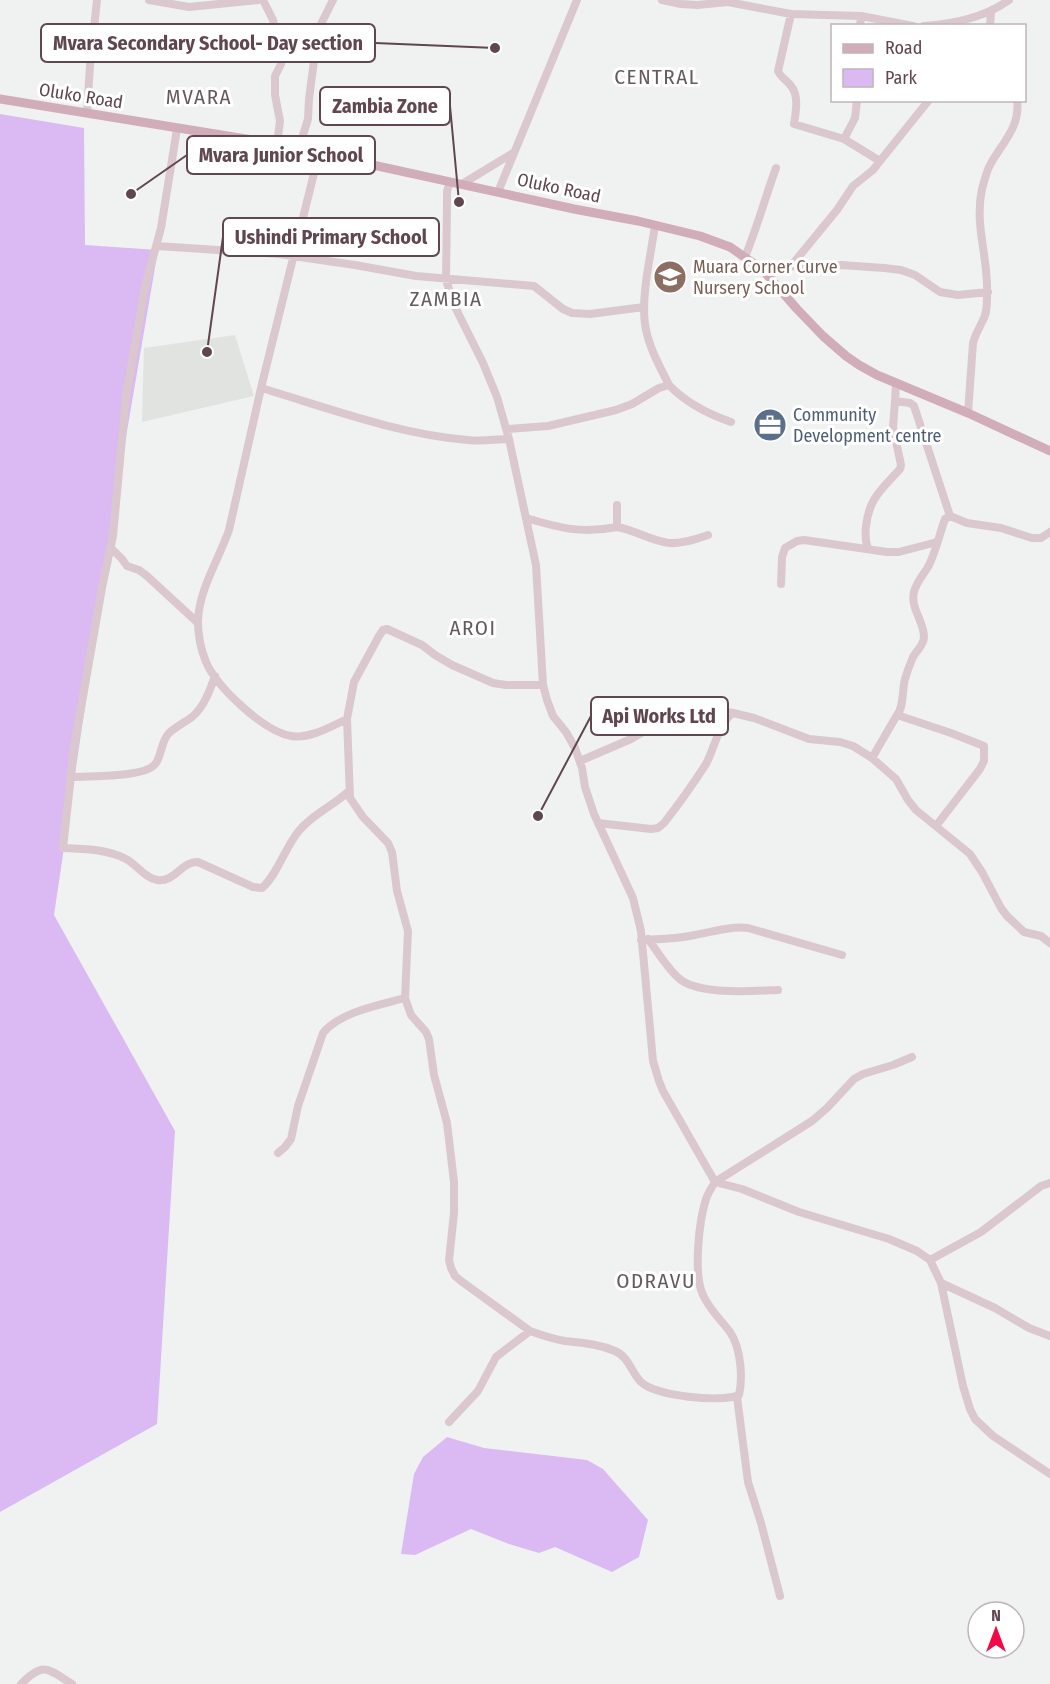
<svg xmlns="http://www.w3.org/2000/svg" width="1050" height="1684" font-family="'Fira Sans Condensed',sans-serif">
<rect width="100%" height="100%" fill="#eff2f0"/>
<path fill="#e1e3e1" d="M235 335 254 396 142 422 144 348Z"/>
<path fill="#dbbaf4" d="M0 114 84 128 85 245 158 250 120 472 54 915 175 1131 157 1424 0 1512Z
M447 1437 484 1448 587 1460 603 1469 648 1520 639 1557 612 1572 555 1547 539 1553 509 1544 471 1529 415 1555 401 1554 414 1474 423 1457Z"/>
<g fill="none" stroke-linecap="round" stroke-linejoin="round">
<path stroke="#dbc8cf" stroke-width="8" d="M149 0 189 7 258 0
M263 0 273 20 281 56V64L275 76V95L280 121 277 144
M662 0 681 4 697 5 728 2 791 14 861 16 913 26
M860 26 861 16
M924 26C954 24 984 18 1009 0
M990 26 991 12
M87 113 90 65 97 0
M177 129 161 228 145 287 126 396 113 536 102 588 74 748 63 848C84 849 107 849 126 859 137 865 145 878 157 880 174 883 182 861 198 862L253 887 262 888C277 875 285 848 298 832 311 815 333 806 349 791
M844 139 855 118 857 100
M301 149 303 135 308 119 309 99 318 30 333 0
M319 153 261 388 229 530C219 559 199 589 198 621 198 634 201 650 206 662 217 687 263 731 291 736 310 739 330 727 347 719L354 682 379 636 383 630 387 629 422 645 435 655 452 665 493 683 506 685H543
M880 161 929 100
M450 182 447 191V204L446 280 455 307 483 363 497 397 509 439 536 565 543 685 547 700 553 716 566 732 575 748 582 768 585 787 594 814 633 898 641 931 653 1061 659 1081 663 1091 715 1182 742 1189 799 1212 889 1239 917 1251 930 1260 941 1283 963 1386 970 1409 975 1419 993 1436 1050 1474
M462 184 513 153
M498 192 577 0
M655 225C651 255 641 294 645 324 648 346 659 365 669 385
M157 246 279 254 355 265 416 276 534 286 563 309 572 313 590 314 644 307
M745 257C757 228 765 198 776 168
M791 266 810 268 841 265 884 268 901 270 915 275 940 292 958 295 988 292
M763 270 791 266 837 210 853 186 873 170 880 161 844 139 794 124C796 112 799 95 791 86 787 80 781 78 778 71L791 14
M896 383 895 401 910 403 914 406 950 516
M261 388C328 408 397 434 468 440 482 442 495 439 509 439
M968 413 973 343C975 335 979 329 982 322 987 314 987 304 987 295 989 259 974 226 982 189 984 182 986 174 989 167 1000 145 1021 128 1017 100
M507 429 548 426 616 410 632 404 659 388 669 385C686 403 708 414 731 422
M526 518C560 528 581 534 617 527V505
M617 527C635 530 651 541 669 543 682 544 696 539 708 535
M111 548 122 559 127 566 139 570 147 576 198 623
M868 549C865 541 865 535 866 526 869 498 882 489 900 469L901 465 893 427 895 401
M781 584 782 557 785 548 797 541 804 540 887 552H899L937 542
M897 715C904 707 902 690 905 679 907 672 910 664 913 657 917 650 924 645 924 637 924 621 910 608 914 592 916 583 923 575 928 567 936 552 939 535 945 519L950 516 967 523 1001 528 1032 538H1041L1050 532
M347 719 350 798 363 817 388 843 392 852 397 891 408 931 405 998 411 1015 426 1032 429 1039 434 1075 447 1123 454 1182V1213L449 1260 451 1268 455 1276 461 1281 530 1331
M872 758 896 779 908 800 916 810 970 854 982 872 1001 908 1007 916 1024 932 1041 936 1050 943
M580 761 631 739 643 732 663 717 693 714 716 710 733 713
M70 777C88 776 147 778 156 763 162 754 161 741 169 733 176 727 185 722 192 717 204 707 210 690 215 676
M598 823 651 829 658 828 664 823C679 804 693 784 706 764 714 749 719 723 733 713L754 718 809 739 840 742 853 746 872 758 897 715 951 733 984 746V761L980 769 936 826
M648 939C658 952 668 970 681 980 702 995 753 991 778 990
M641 940C659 939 677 939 695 935 713 932 729 926 748 928L842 955
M278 1153 285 1147 291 1139 298 1106 323 1033C340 1012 379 1005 405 998
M930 1260 981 1232 1041 1186 1050 1183
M941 1283 995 1308 1029 1328 1050 1336
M737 1397 748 1482 761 1523 780 1596
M449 1422 478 1391 496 1357 530 1331C541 1335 553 1339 565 1341 582 1343 599 1344 615 1351 629 1357 631 1372 641 1382 655 1396 721 1403 739 1395 743 1378 741 1348 730 1332 721 1320 709 1309 703 1295 693 1274 699 1221 706 1199 708 1193 712 1187 715 1182L812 1121 827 1108 854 1079 863 1074 893 1065 912 1057
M21 1684C44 1661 48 1669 72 1684"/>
<path stroke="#d1adb9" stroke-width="9" d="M0 99 277 144 574 209 638 221 700 236 730 247 763 270 797 309 823 336 846 356 859 365 877 375 968 413 1050 451"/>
</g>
<defs>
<symbol id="school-disc" viewBox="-11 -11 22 22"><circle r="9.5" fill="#8d6e63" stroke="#fff"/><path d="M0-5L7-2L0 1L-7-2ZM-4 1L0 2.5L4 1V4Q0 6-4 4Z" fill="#fff"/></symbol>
<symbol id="office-disc" viewBox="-11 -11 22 22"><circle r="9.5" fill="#5c6f8a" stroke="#fff"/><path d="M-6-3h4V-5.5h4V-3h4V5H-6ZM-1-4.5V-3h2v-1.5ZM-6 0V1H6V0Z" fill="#fff"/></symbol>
</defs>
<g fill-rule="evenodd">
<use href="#school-disc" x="651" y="258" width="38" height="38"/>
<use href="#office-disc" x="751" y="406" width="38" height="38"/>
</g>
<g text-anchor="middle" stroke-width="6" stroke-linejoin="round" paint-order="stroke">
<g font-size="18" fill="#5f464f" stroke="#fff">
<text transform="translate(81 96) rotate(9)" y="6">Oluko Road</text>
<text transform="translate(559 188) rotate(12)" y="6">Oluko Road</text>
</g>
<g font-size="18" fill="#785e54" stroke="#fff" text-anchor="start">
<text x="693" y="273">Muara Corner Curve<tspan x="693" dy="21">Nursery School</tspan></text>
</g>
<g font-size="18" fill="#4e5e75" stroke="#fff" text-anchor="start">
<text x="793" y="421">Community<tspan x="793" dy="21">Development centre</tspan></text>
</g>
<g font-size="21" letter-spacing="1.5" fill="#655b5e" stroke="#fff">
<text x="657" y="84">CENTRAL</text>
<text x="199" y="104">MVARA</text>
<text x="446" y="306">ZAMBIA</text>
<text x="473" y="635">AROI</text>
<text x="656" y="1288">ODRAVU</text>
</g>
</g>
<path fill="none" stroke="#5f464f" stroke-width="2" d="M495 48L375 43M459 202L450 106M131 194L187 155M207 352L223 237M538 816L591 716"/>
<g fill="#5f464f" stroke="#fff" stroke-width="2">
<circle cx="495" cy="48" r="6"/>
<circle cx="459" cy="202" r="6"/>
<circle cx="131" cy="194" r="6"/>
<circle cx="207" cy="352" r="6"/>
<circle cx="538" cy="816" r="6"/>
</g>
<g fill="#fff" stroke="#5f464f" stroke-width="2">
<rect x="41" y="24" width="334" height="38" rx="6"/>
<rect x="320" y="87" width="130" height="38" rx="6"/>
<rect x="187" y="136" width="188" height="38" rx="6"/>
<rect x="223" y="218" width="216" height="38" rx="6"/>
<rect x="591" y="697" width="137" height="38" rx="6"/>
</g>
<g font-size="20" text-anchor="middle" font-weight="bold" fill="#5f464f">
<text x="208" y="50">Mvara Secondary School- Day section</text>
<text x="385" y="113">Zambia Zone</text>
<text x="281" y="162">Mvara Junior School</text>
<text x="331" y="244">Ushindi Primary School</text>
<text x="659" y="723">Api Works Ltd</text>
</g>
<rect x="831" y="24" width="195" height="78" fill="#ffffff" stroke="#bfb5b9" stroke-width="1.5"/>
<rect x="843" y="44" width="30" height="9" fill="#d1adb9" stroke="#bfb5b9" stroke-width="1.5"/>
<text x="885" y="54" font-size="18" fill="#5f464f">Road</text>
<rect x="843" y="69" width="30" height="18" fill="#dbbaf4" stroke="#bfb5b9" stroke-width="1.5"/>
<text x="885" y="84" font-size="18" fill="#5f464f">Park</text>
<g transform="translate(996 1630)"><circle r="28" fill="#ffffff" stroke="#bfb5b9" stroke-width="1.5"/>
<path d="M0-4.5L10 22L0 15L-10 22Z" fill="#f40845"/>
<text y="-9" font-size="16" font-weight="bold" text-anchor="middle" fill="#5f464f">N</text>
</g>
</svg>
